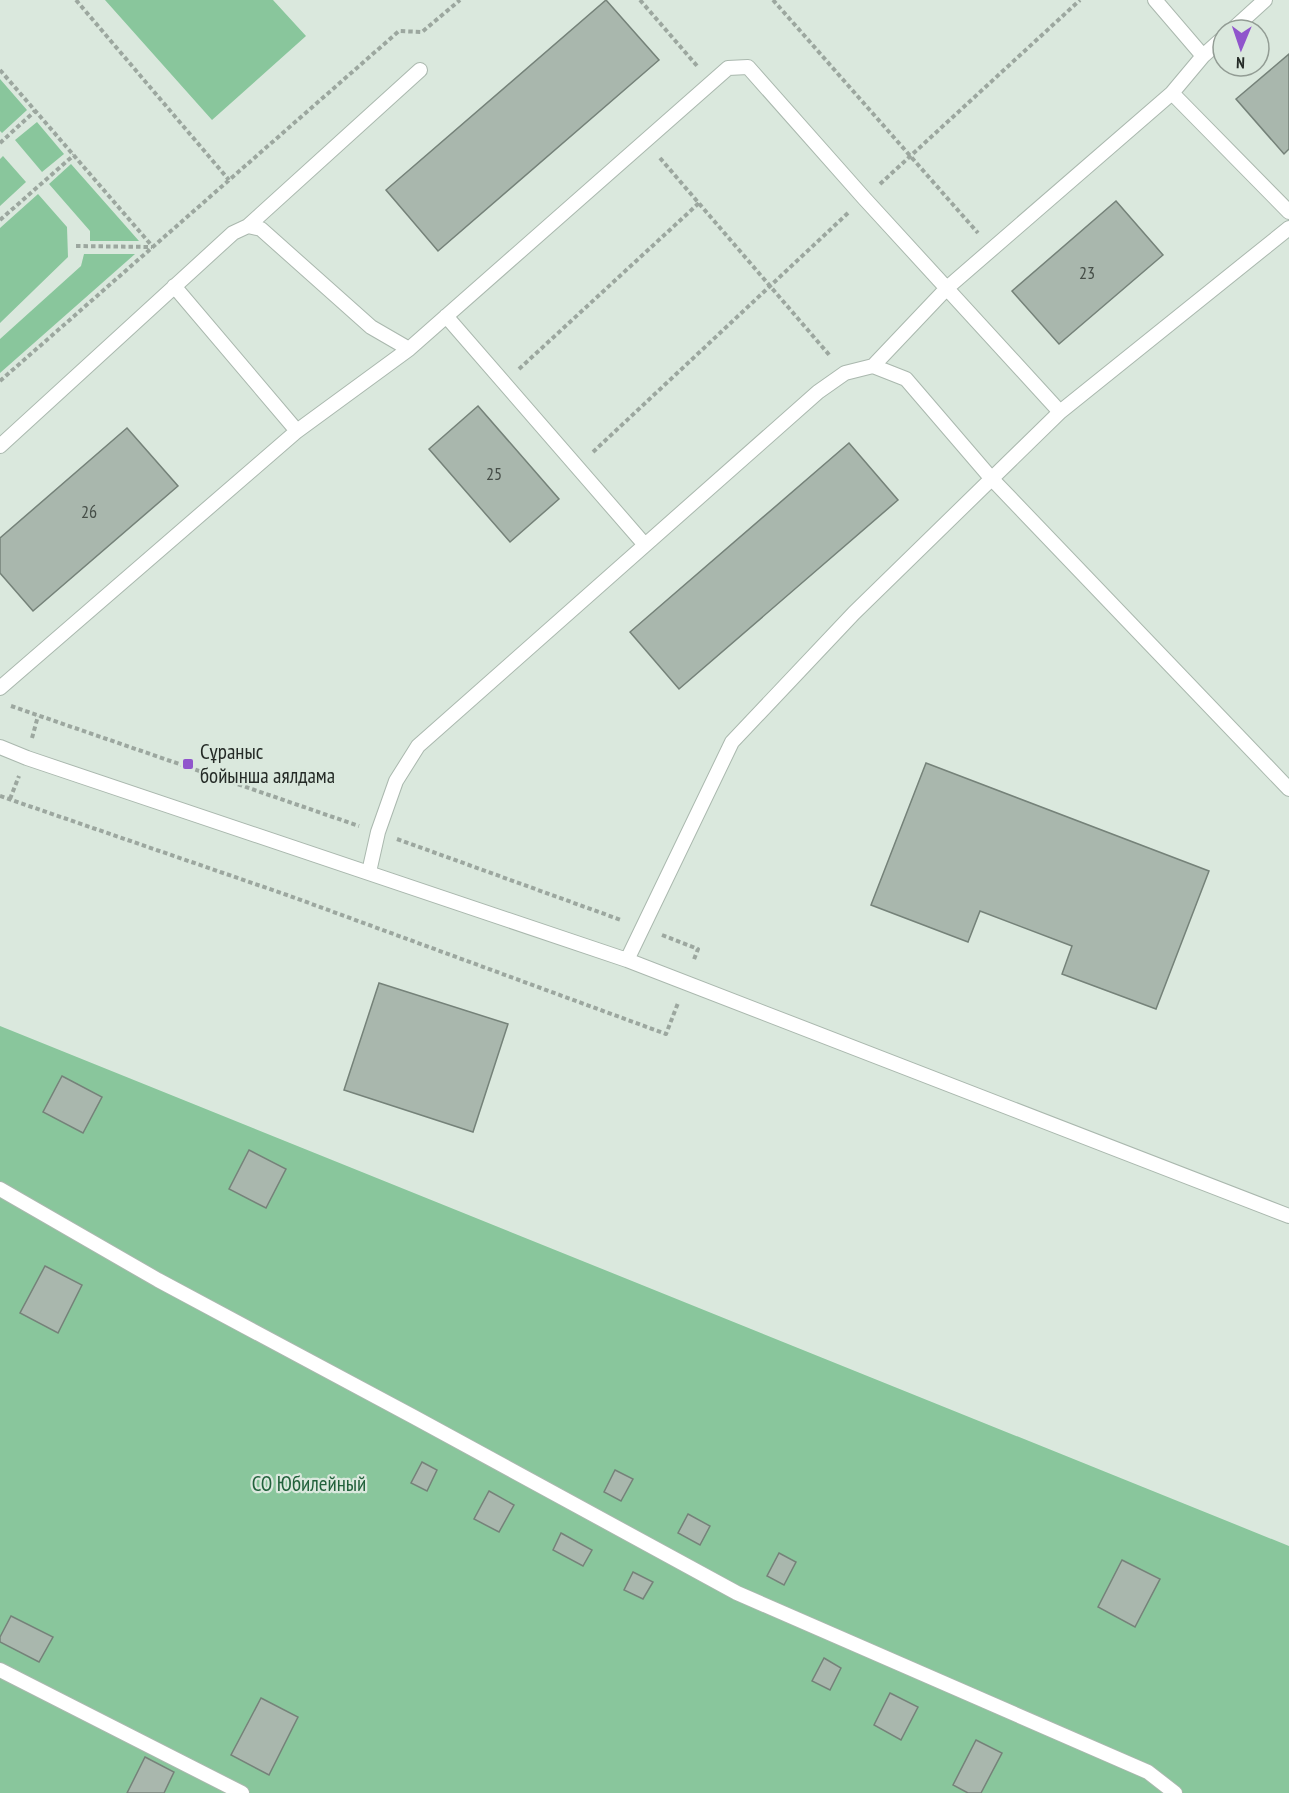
<svg xmlns="http://www.w3.org/2000/svg" width="1289" height="1793" font-family="'PT Sans Narrow',sans-serif">
<rect width="100%" height="100%" fill="#dae8dd"/>
<path fill="#89c69c" d="M105 0H273L306 36 212 120Z
M0 79 27 110 2 133 0 131Z
M37 122 64 154 42 172 15 140Z
M3 156 26 182 0 206V159Z
M71 164 139 241H90V231L49 184Z
M38 194 67 227 68 257 0 323V228Z
M84 254H135L0 373V339L81 266Z
M0 1026 1289 1546V1793H0Z"/>
<path fill="#a9b7ad" stroke="#758279" stroke-width="1.5" d="M606 0 659 60 438 251 386 190Z
M1289 54V149L1284 154 1236 99Z
M1116 201 1163 255 1059 344 1012 291Z
M478 406 559 499 510 542 429 449Z
M127 428 178 486 33 611 0 573V538Z
M849 443 898 500 679 689 630 632Z
M926 763 1209 871 1156 1009 1062 974 1072 946 980 911 968 942 871 905Z
M379 983 508 1024 473 1132 344 1090Z
M62 1076 102 1097 83 1133 43 1112Z
M249 1150 286 1169 266 1208 229 1189Z
M45 1266 82 1285 58 1333 20 1313Z
M422 1462 437 1470 427 1491 411 1483Z
M615 1470 633 1479 621 1501 604 1492Z
M489 1491 514 1505 499 1532 474 1519Z
M688 1514 710 1526 700 1545 678 1533Z
M561 1533 592 1550 583 1566 553 1550Z
M779 1553 796 1562 784 1585 767 1576Z
M1122 1560 1160 1579 1135 1627 1098 1607Z
M633 1572 653 1582 643 1599 624 1590Z
M11 1616 53 1637 39 1662 0 1642V1637Z
M824 1658 841 1668 830 1690 812 1681Z
M890 1693 918 1707 901 1740 874 1725Z
M261 1698 298 1717 269 1775 231 1755Z
M976 1740 1002 1753 981 1793H968L953 1785Z
M145 1757 174 1772 164 1793H127Z"/>
<g fill="none" stroke-linecap="round" stroke-linejoin="round">
<defs>
<path id="service" d="M1155 0 1203 56 1172 93 1289 212
M1232 30 1265 0
M1203 56 1223 38
M248 226 420 70
M174 286 297 431
M446 316 645 545
M873 366 947 288 1172 93
M0 446 233 233 248 226 261 229 371 327 409 349
M0 688 297 431 409 349 728 68 748 67 864 198 1060 412
M0 747 27 758 627 960 1289 1216
M369 872 378 832 396 781 418 746 818 392 845 373 873 366 906 379 991 478 1289 789
M627 960 732 742 854 613 1060 412 1289 228
M0 1189 158 1280 414 1417 737 1593 1148 1772 1175 1793
M0 1670 242 1793"/>
</defs>
<use href="#service" stroke="#aab8ae" stroke-width="16"/>
<path stroke="#9ca79f" stroke-width="4" stroke-dasharray="4.5 3" stroke-linecap="butt" d="M76 0 229 180
M640 0 698 67
M773 0 978 233
M0 70 153 247
M0 143 35 111
M660 158 831 357
M880 184 1080 0
M0 220 74 155
M76 246 152 247
M519 369 699 203
M0 381 399 31 422 32 460 0
M593 452 848 213
M11 706 359 826
M32 738 38 716
M0 796 290 896 666 1034 678 1003
M10 799 19 776
M397 839 621 920
M662 935 698 949 693 962"/>
<use href="#service" stroke="#fff" stroke-width="14"/>
</g>
<rect fill="#9055cc" stroke="#dae8dd" stroke-width="2" x="182" y="758" width="12" height="12" rx="3"/>
<g text-anchor="middle" stroke-width="4.5" stroke-linejoin="round" paint-order="stroke">
<g font-size="18" fill="#464e48">
<text x="1087" y="279">23</text>
<text x="494" y="480">25</text>
<text x="89" y="518">26</text>
</g>
<g font-size="21" fill="#252b27" stroke="#dae8dd" text-anchor="start">
<text x="200" y="759">Сұраныс<tspan x="200" dy="24">бойынша аялдама</tspan></text>
</g>
<g font-size="21" fill="#21613b" stroke="#dae8dd">
<text x="309" y="1491">СО Юбилейный</text>
</g>
</g>
<g transform="translate(1241 48) rotate(182)"><circle r="28" fill="#dae8dd" stroke="#929c94" stroke-width="1.5"/>
<path d="M0-4.5L10 22L0 15L-10 22Z" fill="#9055cc"/>
<text y="-9" font-size="16" font-weight="bold" text-anchor="middle" fill="#252b27">N</text>
</g>
</svg>
